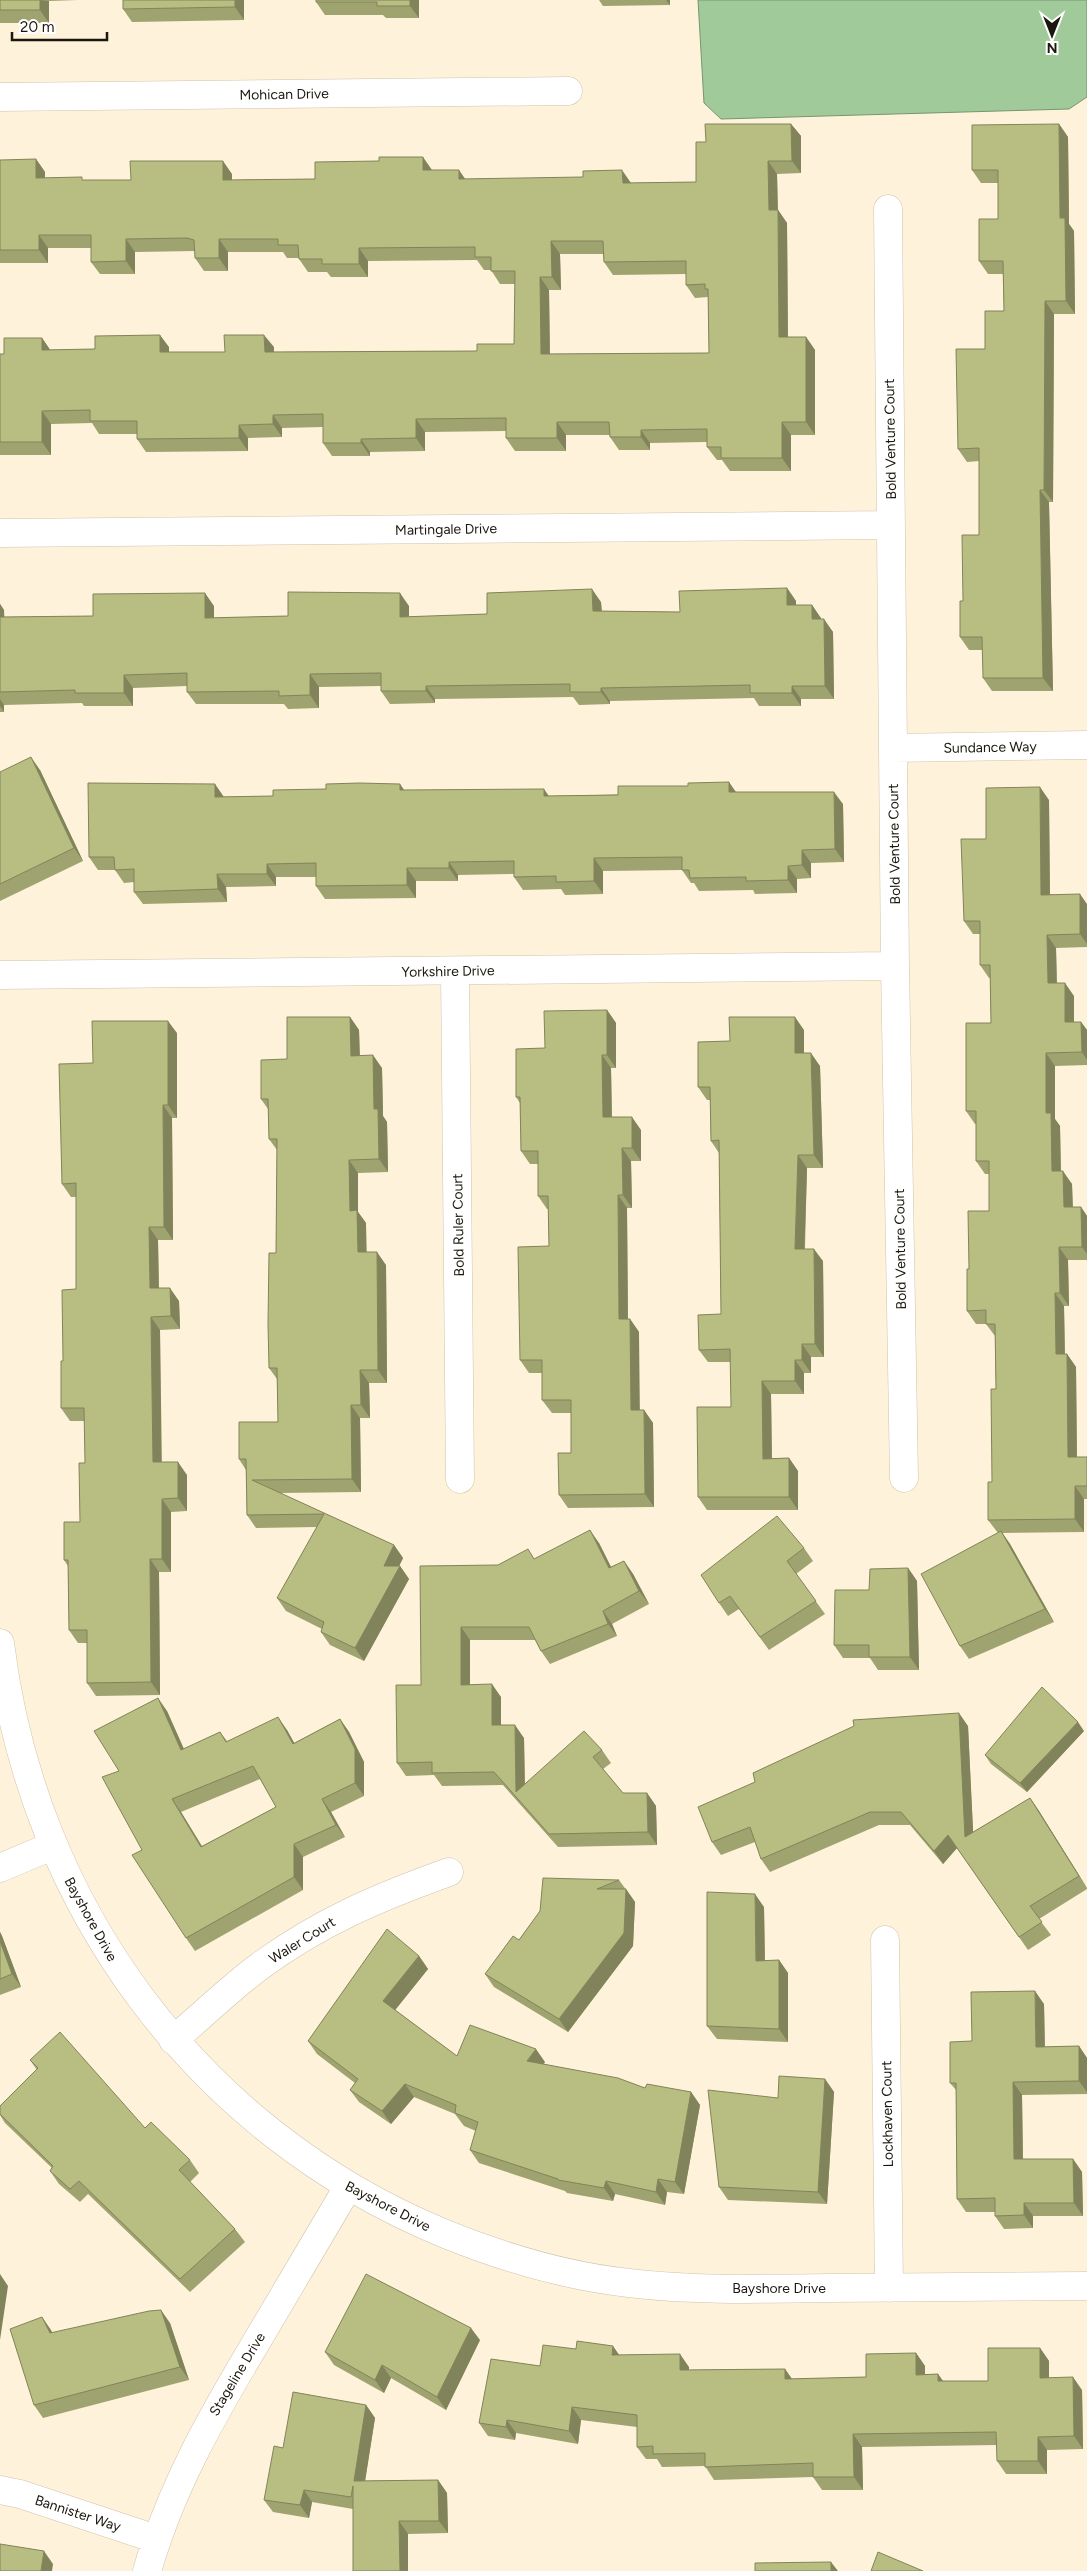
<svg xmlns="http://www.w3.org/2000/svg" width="1087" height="2571" font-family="Figtree,sans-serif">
<rect width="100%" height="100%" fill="#fff2da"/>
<path fill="#a0ca99" stroke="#789470" d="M698 0H1087V97L1069 109 721 119 704 103Z"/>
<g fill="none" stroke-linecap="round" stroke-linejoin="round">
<defs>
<path id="street" d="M0 97 568 91
M888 209 895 966 904 1478
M0 533 891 525
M893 748 1087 745
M455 971 460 1479
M0 975 895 966
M0 1643C32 1906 197 2131 443 2233 502 2257 565 2276 629 2283 695 2291 762 2289 829 2288 915 2287 1001 2287 1087 2286
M0 1868 52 1846
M885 1940 889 2288
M173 2040C202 2016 229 1989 260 1966 320 1922 379 1897 449 1872
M0 2490 20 2494 156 2539
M147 2571C171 2488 210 2420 254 2346 285 2293 317 2240 348 2187"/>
</defs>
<use href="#street" stroke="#cfc3ac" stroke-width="29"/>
<use href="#street" stroke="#fff" stroke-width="28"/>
</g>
<path fill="#9ea36f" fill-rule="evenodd" d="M0 0H78L49 1V23H0Z
M244 0V20L132 22 123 9Z
M419 0V18H386L383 15H325L316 2Z
M599 0H670V5L603 6Z
M791 124 801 136V173L777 174 778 210 787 223 788 337H806L815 350V435H791V471H730L722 460H717L707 447V442L650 443V450H619L610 437V435H566V451H515L506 438V431L425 432V451L370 452V456H332L323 443V427L282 428V437L248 438V451L146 452 137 439V434H99L92 423 51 424V455H0V354H4L42 338 50 350 169 347V352H225L274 347V352L477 351 514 344 515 284H500L491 270H484L477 260 368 261V277H331L327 272H308L299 259V258H287L283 252H228V271H204L195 258V251L135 252V274H100L91 262V248H48V263H0V162L36 159 45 172V178L83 180H131L232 174V180L315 179 432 170 465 179 631 183 696 182 706 142ZM560 254H603L604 262 613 275 686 274V285L695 298 708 297 709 353 550 354 549 290H561Z
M1059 124 1068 137 1069 224 1074 231 1075 314H1054L1053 502H1049L1053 691H992L983 678V650H969L960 637 963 601 979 535V461L967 462 958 449 985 349 1004 311 1003 274H988L979 261 998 219V183H981L972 170Z
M787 588 796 601V605H812L821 619 833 632 834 699H801V706H759L754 698 610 701V704L579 705 573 697 435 699V703L390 704 381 691V686L319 687V708L288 709 284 704H196L187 692V686L133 688V706H84L82 703 4 705V712H0V604L4 610V617L93 616 214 606V618L288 616 409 606V617L487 614 601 602 602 611 680 612Z
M40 770 83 861 0 901V772Z
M404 790 549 796 736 792 843 804 844 862 811 863V878L797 879V893L755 894 753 890 699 891 694 883H691L682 870 603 871V894L565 895 561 889 523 890 514 877V874L458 875V881H416V898L325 899 316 886V877H276V886L226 887 227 902 143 904 134 892V882L124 883 115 870H98L89 857 224 797 273 796Z
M1049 800 1050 894 1087 904V947L1056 948 1057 983 1074 996V1022H1081L1087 1030V1065L1055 1066V1119L1060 1126 1061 1171 1072 1184 1073 1207H1081L1087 1216V1260H1068L1069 1306H1064L1065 1354H1067L1076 1367 1077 1457H1087V1499H1084V1532L1002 1533 1010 1544 1054 1622 969 1659 960 1646 999 1533H998L988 1520 992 1482 996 1389 995 1336 986 1324H976L967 1311 969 1269 989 1211V1174H985L976 1161V1124H975L966 1111 991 1023 990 978H989L980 965V934H973L964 921Z
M607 1010 616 1023V1068H611L612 1117 641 1130V1161H631L632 1208H627L628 1319H630L639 1332V1410H644L653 1423 654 1507 568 1508 559 1495 571 1453V1413H552L542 1400V1373H529L520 1360 549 1246 548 1209H547L538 1196V1164H530L521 1151 520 1103 516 1097 545 1048Z
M350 1017 359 1030 360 1056 382 1068 383 1116 387 1122 388 1172 358 1173V1212L366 1223V1252L386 1265 387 1383H369L370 1418H360L361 1492 279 1493 394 1545 403 1558 399 1566H400L409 1579 364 1661 330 1645 321 1632 322 1629 286 1611 277 1598 317 1527 256 1528 247 1515 246 1470 239 1459 278 1422 277 1379 269 1368 276 1253 277 1150 269 1139 268 1109 261 1099 287 1059Z
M804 1030V1053L820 1066 823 1168H807L805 1249 823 1261 824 1357H811V1373H804V1394H771L772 1458H789L798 1471V1510H707L698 1497 731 1407V1362H708L699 1350 721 1314 719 1153 711 1141 710 1100H707L698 1087 730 1041Z
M177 1033V1118H172L173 1240H158L159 1288 179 1301 180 1329 160 1330 161 1462 187 1475V1511L171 1512V1572H159L160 1695 96 1696 87 1683V1643H78L69 1630 68 1566 64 1560 80 1522 85 1463V1421H70L61 1408 63 1361 76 1289V1197H71L62 1184 93 1063Z
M599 1543 611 1567 624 1561 633 1574 649 1604 612 1624 617 1636 550 1664 541 1651 535 1640H470V1685L501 1697V1725L524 1738 525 1784 602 1750 611 1763 603 1769 623 1793H647L656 1806 657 1845 558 1847 503 1785 442 1786 434 1775 406 1776 397 1763 421 1685 498 1565 535 1559Z
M804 1548 813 1561 796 1574 825 1614 769 1650 739 1609 728 1616 719 1603Z
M908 1568 917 1581 919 1670H878L870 1658H843L834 1645 869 1590Z
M167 1711 184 1749 220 1732 227 1741 287 1730 294 1743 340 1719 349 1732 364 1762V1796L331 1812 345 1837 303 1857V1890L195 1951 186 1938 142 1850 119 1771ZM260 1779 276 1807 202 1846 181 1812Z
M968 1726 973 1832 1030 1798 1039 1811 1087 1888V1889L1039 1919 1051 1935 1028 1950 957 1848 943 1864 910 1825H879L770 1872 761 1859 755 1842 721 1855 712 1842Z
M1084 1731 1027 1792 991 1764 985 1755Z
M619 1880 635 1902 633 1946 568 2032 494 1987 485 1974 519 1940 540 1911Z
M764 1907 765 1961 779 1960 788 1973V2042L717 2039 707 2026Z
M0 1932 2 1936 21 1987 0 1995Z
M419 1956 428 1969 395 2010 457 2056 545 2062 543 2064 645 2088 691 2092 700 2105 684 2194 667 2192 665 2205 615 2194 613 2201 567 2193 565 2191 479 2163 470 2150 476 2131 464 2126 455 2114 414 2097 391 2124 359 2102 350 2090 355 2083 317 2054 308 2041Z
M1044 2004 1045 2047 1079 2046 1087 2058V2094L1022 2095 1023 2159H1073L1082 2172 1083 2216H1033V2228L1004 2229 995 2216V2212H966L957 2199 956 2090 950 2083 972 2041Z
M30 2060 145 2128 190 2160 199 2173 190 2182 235 2229 245 2242 190 2292 88 2194 80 2202 59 2184 50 2171 52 2168 5 2123 0 2115V2106L37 2070Z
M825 2079 834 2092 827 2204 728 2200 719 2187 778 2098Z
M42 2317 52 2333 170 2323 189 2380 43 2418 34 2405Z
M480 2340 446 2410 391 2378 384 2393 334 2365 325 2352Z
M1040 2348 1049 2361V2378L1082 2390 1083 2449 1047 2450V2474H1006L997 2461V2445L862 2447 863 2490H822L813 2477 714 2480 705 2466 662 2467 657 2459H646L637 2447V2427L581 2420 578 2444 516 2433 515 2440 488 2436 479 2423 540 2366 620 2355 689 2367V2370L785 2369 792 2379 866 2377 916 2353 925 2366V2374H938L943 2381H988Z
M366 2405 375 2418 365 2481 438 2480 447 2493 448 2533 408 2534V2571H353V2509L312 2502 309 2518 273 2512 264 2500 283 2448Z"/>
<path fill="#81845a" d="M40 0 49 1V23L40 10Z
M235 0H244V20L235 7Z
M410 0H419V18L410 6Z
M666 0H670V5Z
M791 124 801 136V173L792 161Z
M1059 124 1068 137 1069 224 1074 231 1075 314 1066 301 1060 218Z
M423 157 432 170H423Z
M36 159 45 172V191L36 178Z
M223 161 232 174V193L223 180Z
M768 161 777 174 778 223 769 210Z
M459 170 468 183 459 179Z
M622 170 631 183H623Z
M778 210 787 223 788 350 779 337Z
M39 235 48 248V263L39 250Z
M126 239 135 252V274L126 261Z
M219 239 228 252V271L219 258Z
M551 241 560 254 561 290 552 277Z
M359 248 368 261V277L359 264Z
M540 277 549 290 550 367 541 354Z
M1045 301 1054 314 1053 502 1044 490Z
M160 335 169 347V364L160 352Z
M264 335 274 347V365L265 352Z
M806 337 815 350V435L806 422Z
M42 338 51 351 42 350Z
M42 411 51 424V455L42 442Z
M273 415 282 428V437L273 424Z
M416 419 425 432V451L416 438Z
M557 422 566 435V451L557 438Z
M782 422 791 435V471L782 458Z
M239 425 248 438V451L239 438Z
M641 430 650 443V450L641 437Z
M361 439 370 452V456L361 443Z
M1040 490 1049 502 1053 691 1043 678Z
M787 588 796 601V618L787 605Z
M592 589 601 602 602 624 593 611Z
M205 593 214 606V631L205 618Z
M400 593 409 606V630L400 617Z
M0 604 4 610 5 630 0 623Z
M812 605 821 618V632L812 619Z
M824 619 833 632 834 699 825 686Z
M310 674 319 687V708L310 695Z
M124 675 133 688V706L124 693Z
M426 686 435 699V703L426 691Z
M792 686 801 699V706L792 693Z
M601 688 610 701V704L601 692Z
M0 699 4 705V712L0 706Z
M31 757 40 770 83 861 74 848Z
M729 782 738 795 729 792Z
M215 784 224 797H215Z
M400 784 409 797 400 790Z
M1040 787 1049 800 1050 907 1041 895Z
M544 789 553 802 544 796Z
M834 792 843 804 844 862 835 849Z
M802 850 811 863V878L802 865Z
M594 858 603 871V894L594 881Z
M449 862 458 875V881L449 868Z
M267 864 276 877V886L267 874Z
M788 866 797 879V893L788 880Z
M407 868 416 881V898L407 885Z
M217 874 226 887 227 902 218 889Z
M1080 894 1087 904V944L1080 934Z
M1047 935 1056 948 1057 996 1048 983Z
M1065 983 1074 996V1035L1065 1022Z
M607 1010 616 1023V1068L607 1055Z
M350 1017 359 1030 360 1069 351 1056Z
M795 1017 804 1030V1066L795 1053Z
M168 1021 177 1033V1118L168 1105Z
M1081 1022 1087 1030V1060L1082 1052Z
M811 1053 820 1066 823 1168 814 1155Z
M1046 1053 1055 1066V1119L1060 1126 1061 1184 1052 1171 1046 1113Z
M373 1055 382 1068 383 1116 387 1122 388 1172 379 1159 374 1109Z
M602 1055 611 1068 612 1130 603 1117Z
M163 1105 172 1118 173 1240 164 1227Z
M632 1117 641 1130V1161L632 1148Z
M622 1148 631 1161 632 1208 623 1195Z
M798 1155 807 1168 804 1261 795 1249Z
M349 1160 358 1173V1212L366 1223 367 1265 358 1252 350 1211Z
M1063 1171 1072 1184 1073 1220 1064 1207Z
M618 1195 627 1208 628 1332 619 1319Z
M1081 1207 1087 1216V1254L1082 1247Z
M149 1227 158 1240 159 1301 150 1288Z
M1059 1247 1068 1260 1069 1306 1060 1293Z
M814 1249 823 1261 824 1357 815 1344Z
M377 1252 386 1265 387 1383 378 1370Z
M170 1288 179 1301 180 1329 171 1316Z
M1055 1293 1064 1306 1065 1367 1056 1354Z
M151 1317 160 1330 162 1475 153 1462Z
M630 1319 639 1332 640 1423 631 1410Z
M802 1344 811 1357V1373L802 1360Z
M1067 1354 1076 1367 1077 1470 1068 1457Z
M795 1360 804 1373V1394L795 1381Z
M360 1370 369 1383 370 1418 361 1405Z
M762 1381 771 1394 772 1471 763 1459Z
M351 1405 360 1418 361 1492 352 1479Z
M644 1410 653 1423 654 1507 645 1494Z
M789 1458 798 1471V1510L789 1497Z
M178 1462 187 1475V1511L178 1498Z
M1075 1486 1084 1499V1532L1075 1519Z
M162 1499 171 1512V1572L162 1559Z
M590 1530 599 1543 618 1581 609 1568Z
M1001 1531 1010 1544 1054 1622 1045 1609Z
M394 1545 403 1558 393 1579 384 1566Z
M150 1559 159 1572 160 1695 151 1682Z
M624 1561 633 1574 649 1604 639 1591Z
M400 1566 409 1579 364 1661 355 1648Z
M908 1568 917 1581 919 1670 910 1657Z
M603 1611 612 1624 617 1636 608 1624Z
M461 1627 470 1640V1698L461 1685Z
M492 1684 501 1697V1738L492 1725Z
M158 1698 167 1711 190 1763 181 1750Z
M959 1713 968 1726 974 1850 965 1837Z
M278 1717 287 1730 302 1757 293 1744Z
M340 1719 349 1732 364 1762V1796L355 1783Z
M1078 1722 1084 1731 1027 1792 1020 1783Z
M515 1725 524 1738 525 1805 516 1792Z
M647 1793 656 1806 657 1845 648 1832Z
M1030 1798 1039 1811 1087 1888 1079 1876Z
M172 1799 181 1812 210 1860 201 1847Z
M322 1799 331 1812 345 1837 336 1825Z
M948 1835 957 1848 943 1864 934 1851Z
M294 1844 303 1857V1890L294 1877Z
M626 1889 635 1902 633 1946 568 2032 559 2019Z
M755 1894 764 1907 765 1974 756 1961Z
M0 1932 2 1936 21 1987 12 1974 0 1941Z
M419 1956 428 1969 392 2014 383 2001Z
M779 1960 788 1973V2042L779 2029Z
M1035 1991 1044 2004 1045 2060 1036 2047Z
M1079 2046 1087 2058V2092L1079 2081Z
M536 2049 545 2062 536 2074 527 2061Z
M825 2079 834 2092 827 2204 818 2192Z
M1013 2082 1022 2095 1023 2172 1014 2159Z
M405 2084 414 2097 391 2124 382 2111Z
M691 2092 700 2105 684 2194 675 2182Z
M1073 2159 1082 2172 1083 2216 1074 2203Z
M658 2179 667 2192 665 2205 656 2192Z
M606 2181 615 2194 613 2201 604 2188Z
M1024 2203 1033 2216V2228L1024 2215Z
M0 2274 8 2286 0 2340Z
M161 2310 170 2323 189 2380 180 2367Z
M42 2317 51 2330 59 2346 50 2333Z
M471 2328 480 2340 446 2410 437 2397Z
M613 2346 622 2359 612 2355Z
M1040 2348 1049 2361V2391L1040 2378Z
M916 2353 925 2366V2388L916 2375Z
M680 2354 689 2367V2383L680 2370Z
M382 2365 391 2378 384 2393 375 2380Z
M785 2369 794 2382 785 2379Z
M938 2374 947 2387 938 2381Z
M1073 2377 1082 2390 1083 2449 1074 2436Z
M366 2405 375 2418 363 2494 354 2481Z
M572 2407 581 2420 578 2444 569 2431Z
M507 2420 516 2433 515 2440 506 2427Z
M853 2434 862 2447 863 2490 854 2477Z
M1038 2437 1047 2450V2474L1038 2461Z
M438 2480 447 2493 448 2533 439 2521Z
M304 2490 312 2502 309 2518 300 2505Z
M399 2521 408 2534V2571H400Z
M44 2551 53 2564 52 2571H41Z
M831 2562 838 2571H831Z"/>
<path fill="#b8bd81" stroke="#81845a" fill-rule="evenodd" d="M0 0H40V10H0Z
M123 0H235V7L123 9Z
M316 0H410V6H377V2H316Z
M705 124H791L792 161H768L769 210H778L779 337H806V422H782V458H721V447H707V429L641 430V437H610L609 422H557V438H506V418L416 419V438L361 439V443H323V414L273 415V424L239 425V438L137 439V421H90V410L42 411V442H0V354H4V338H42V350L95 349V336L160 335V352H225L224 335H264L265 352 477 351V344H514L515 271H491V257H475V247L359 248V264H322V259H299L298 245H278V239H219V258H195L194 240 187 238 126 239V261L91 262V235H39V250H0V160L36 159V178L82 177V180H131L130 161H223V180L315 179V162L379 161V157H423V170H459V179L583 177V171L622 170 623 183 696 182V142H706ZM551 241H603L604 262 686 261V285L705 284V289H708L709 353 541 354 540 277H552Z
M1059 124 1060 218H1065L1066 301H1045L1044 490H1040L1043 678H983L982 637H960V601H963L962 535H979V448L958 449 956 349H985V311H1004L1003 261H979V219H998V170H972V125Z
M787 588V605H812V619H824L825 686H792V693H750V685L601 688V692H570V684L426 686V691H381V673L310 674V695L279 696V691L187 692V673L124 675V693H75V690L0 692V617L93 616V594L205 593V618L288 616V592L400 593V617L487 614V593L592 589 593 611 680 612 679 591Z
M31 757 74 848 0 884V772Z
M729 782V792H834L835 849 802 850V865L788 866V880L746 881V877L690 878 689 870H682V857L594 858V881L556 882V876L514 877V861L449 862V868H407V885L316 886V863L267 864V874H217L218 889 134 892V869L115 870 114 857H89L88 783 215 784V797L273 796V790L326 789V784L359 783 400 784V790L544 789V796L618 795V786H688V783Z
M1040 787 1041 895 1080 894V934L1047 935 1048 983H1065V1022H1081L1082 1052 1046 1053V1113H1051L1052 1171H1063L1064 1207H1081L1082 1247H1059L1060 1293H1055L1056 1354H1067L1068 1457H1087V1486H1075V1519L988 1520V1482H992L991 1389H996L995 1324H986V1310L967 1311V1269H969L968 1211H989V1161H976V1111H966V1023H991L990 965H980V921H964L961 839H986V788Z
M607 1010V1055H602L603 1117H632V1148H622L623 1195H618L619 1319H630L631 1410H644L645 1494 559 1495 558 1453H571V1400H542V1360H520L518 1247 549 1246 548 1196H538V1151H521L520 1097H516V1049L545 1048 544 1011Z
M287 1017H350L351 1056 373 1055 374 1109H378L379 1159 349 1160 350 1211 357 1210 358 1252H377L378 1370H360L361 1405H351L352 1479 252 1480 394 1545 384 1566H400L355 1648 321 1632 324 1622 277 1598 324 1514 247 1515 246 1459H239V1422H278L277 1368H269L268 1324 269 1253H276L277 1139H269L268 1099H261V1060L287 1059Z
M729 1017H795V1053H811L814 1155H798L795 1249H814L815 1344H802V1360H795V1381H762L763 1459 789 1458V1497H698L697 1407H731L730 1349 699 1350 698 1315 721 1314 719 1140 711 1141 710 1087H698V1042L730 1041Z
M92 1021H168V1105H163L164 1227H149L150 1288H170L171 1316 151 1317 153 1462H178V1498L162 1499V1559H150L151 1682 87 1683V1630H69L68 1560H64V1522H80L79 1463H85L84 1408H61V1361H63L62 1290 76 1289V1183L62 1184 59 1064 93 1063Z
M777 1516 804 1548 787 1561 816 1601 760 1637 730 1596 719 1603 701 1575Z
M590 1530 609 1568 624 1561 639 1591 603 1611 608 1624 541 1651 529 1627H461V1685L492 1684V1725H515L516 1792 584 1731 602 1750 593 1757 623 1793H647L648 1832 549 1834 494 1772 432 1773V1762L397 1763 396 1685H421L420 1566 498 1565 528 1549 534 1559Z
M1001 1531 1045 1609 960 1646 921 1574Z
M908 1568 910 1657H869V1645H834L835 1590H869L870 1569Z
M1042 1687 1078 1722 1020 1783 985 1755Z
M158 1698 181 1750 220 1732 226 1742 278 1717 293 1744 340 1719 355 1749V1783L322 1799 336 1825 294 1844V1877L186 1938 132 1855 142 1850 102 1777 119 1771 94 1731ZM253 1766 276 1807 201 1847 172 1799Z
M959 1713 965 1837 1030 1798 1079 1876 1030 1906 1042 1922 1019 1937 948 1835 934 1851 901 1812H870L761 1859 750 1827 712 1842 698 1807 755 1782 753 1773 854 1726 853 1720Z
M543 1878 619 1880 597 1889H626L624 1933 559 2019 485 1974 513 1936 519 1940 540 1911Z
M707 1892 755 1894 756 1961 779 1960V2029L707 2026Z
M387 1929 419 1956 383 2001 457 2056 470 2025 536 2049 527 2061 618 2078 645 2088 647 2084 691 2092 675 2182 658 2179 656 2192 606 2181 604 2188 558 2180V2179L470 2150 478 2122 455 2113 456 2105 405 2084 382 2111 350 2090 358 2079 308 2041Z
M0 1941 12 1974 0 1979Z
M1035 1991 1036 2047 1079 2046V2081L1013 2082 1014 2159H1073L1074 2203H1024V2215L995 2216V2198L957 2199 956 2083H950V2042L972 2041 971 1992Z
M60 2032 145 2128 151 2122 190 2160 179 2170 235 2229 180 2279 79 2181 70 2189 50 2171 53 2166 0 2114V2106L38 2068 30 2060Z
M779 2076 825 2079 818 2192 719 2187 708 2090 778 2098Z
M366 2274 471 2328 437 2397 382 2365 375 2380 325 2352Z
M161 2310 180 2367 34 2405 10 2329 42 2317 50 2333 149 2311Z
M577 2341 613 2346 612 2355 680 2354V2370L785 2369V2379L866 2377V2354L916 2353V2375L938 2374V2381H988V2348H1040V2378L1073 2377 1074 2436 1038 2437V2461H997L996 2432 853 2434 854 2477H813V2463L705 2467V2453L653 2454V2446L637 2447V2415L572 2407 569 2431 507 2420 506 2427 479 2423 491 2359 540 2366 543 2345 576 2349Z
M293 2392 366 2405 354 2481 438 2480 439 2521H399L400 2571H353V2486L351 2497 304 2490 300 2505 264 2500 274 2446 283 2448Z
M0 2544 44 2551 41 2571H0Z
M878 2552 923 2571H871Z
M831 2562V2571H755V2563Z"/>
<g text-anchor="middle" stroke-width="4" stroke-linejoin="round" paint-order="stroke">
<g font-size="14" fill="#1b170f" stroke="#fff">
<text transform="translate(284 94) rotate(-1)" y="5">Mohican Drive</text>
<text transform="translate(890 439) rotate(-91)" y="5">Bold Venture Court</text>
<text transform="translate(446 529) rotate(-1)" y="5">Martingale Drive</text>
<text transform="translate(990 747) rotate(-1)" y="5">Sundance Way</text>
<text transform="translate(894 844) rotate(-91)" y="5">Bold Venture Court</text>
<text transform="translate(448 971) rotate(-1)" y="5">Yorkshire Drive</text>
<text transform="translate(458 1225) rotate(-91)" y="5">Bold Ruler Court</text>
<text transform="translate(900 1249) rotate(-91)" y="5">Bold Venture Court</text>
<text transform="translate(91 1919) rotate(61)" y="5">Bayshore Drive</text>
<text transform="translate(302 1940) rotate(-32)" y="5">Waler Court</text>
<text transform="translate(887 2114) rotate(-91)" y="5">Lockhaven Court</text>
<text transform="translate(388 2206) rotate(27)" y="5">Bayshore Drive</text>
<text x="779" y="2293">Bayshore Drive</text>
<text transform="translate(237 2374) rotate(-59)" y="5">Stageline Drive</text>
<text transform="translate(78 2513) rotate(18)" y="5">Bannister Way</text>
</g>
</g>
<g transform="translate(1052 35) rotate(180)" stroke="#ffffff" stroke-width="4" paint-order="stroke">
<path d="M0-4L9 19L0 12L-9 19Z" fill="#1b170f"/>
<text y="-8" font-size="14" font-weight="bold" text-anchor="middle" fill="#1b170f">N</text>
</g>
<path d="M12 32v8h95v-8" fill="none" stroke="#1b170f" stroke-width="2.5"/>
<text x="20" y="32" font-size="15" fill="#1b170f" stroke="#ffffff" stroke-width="4" paint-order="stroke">20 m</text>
</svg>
